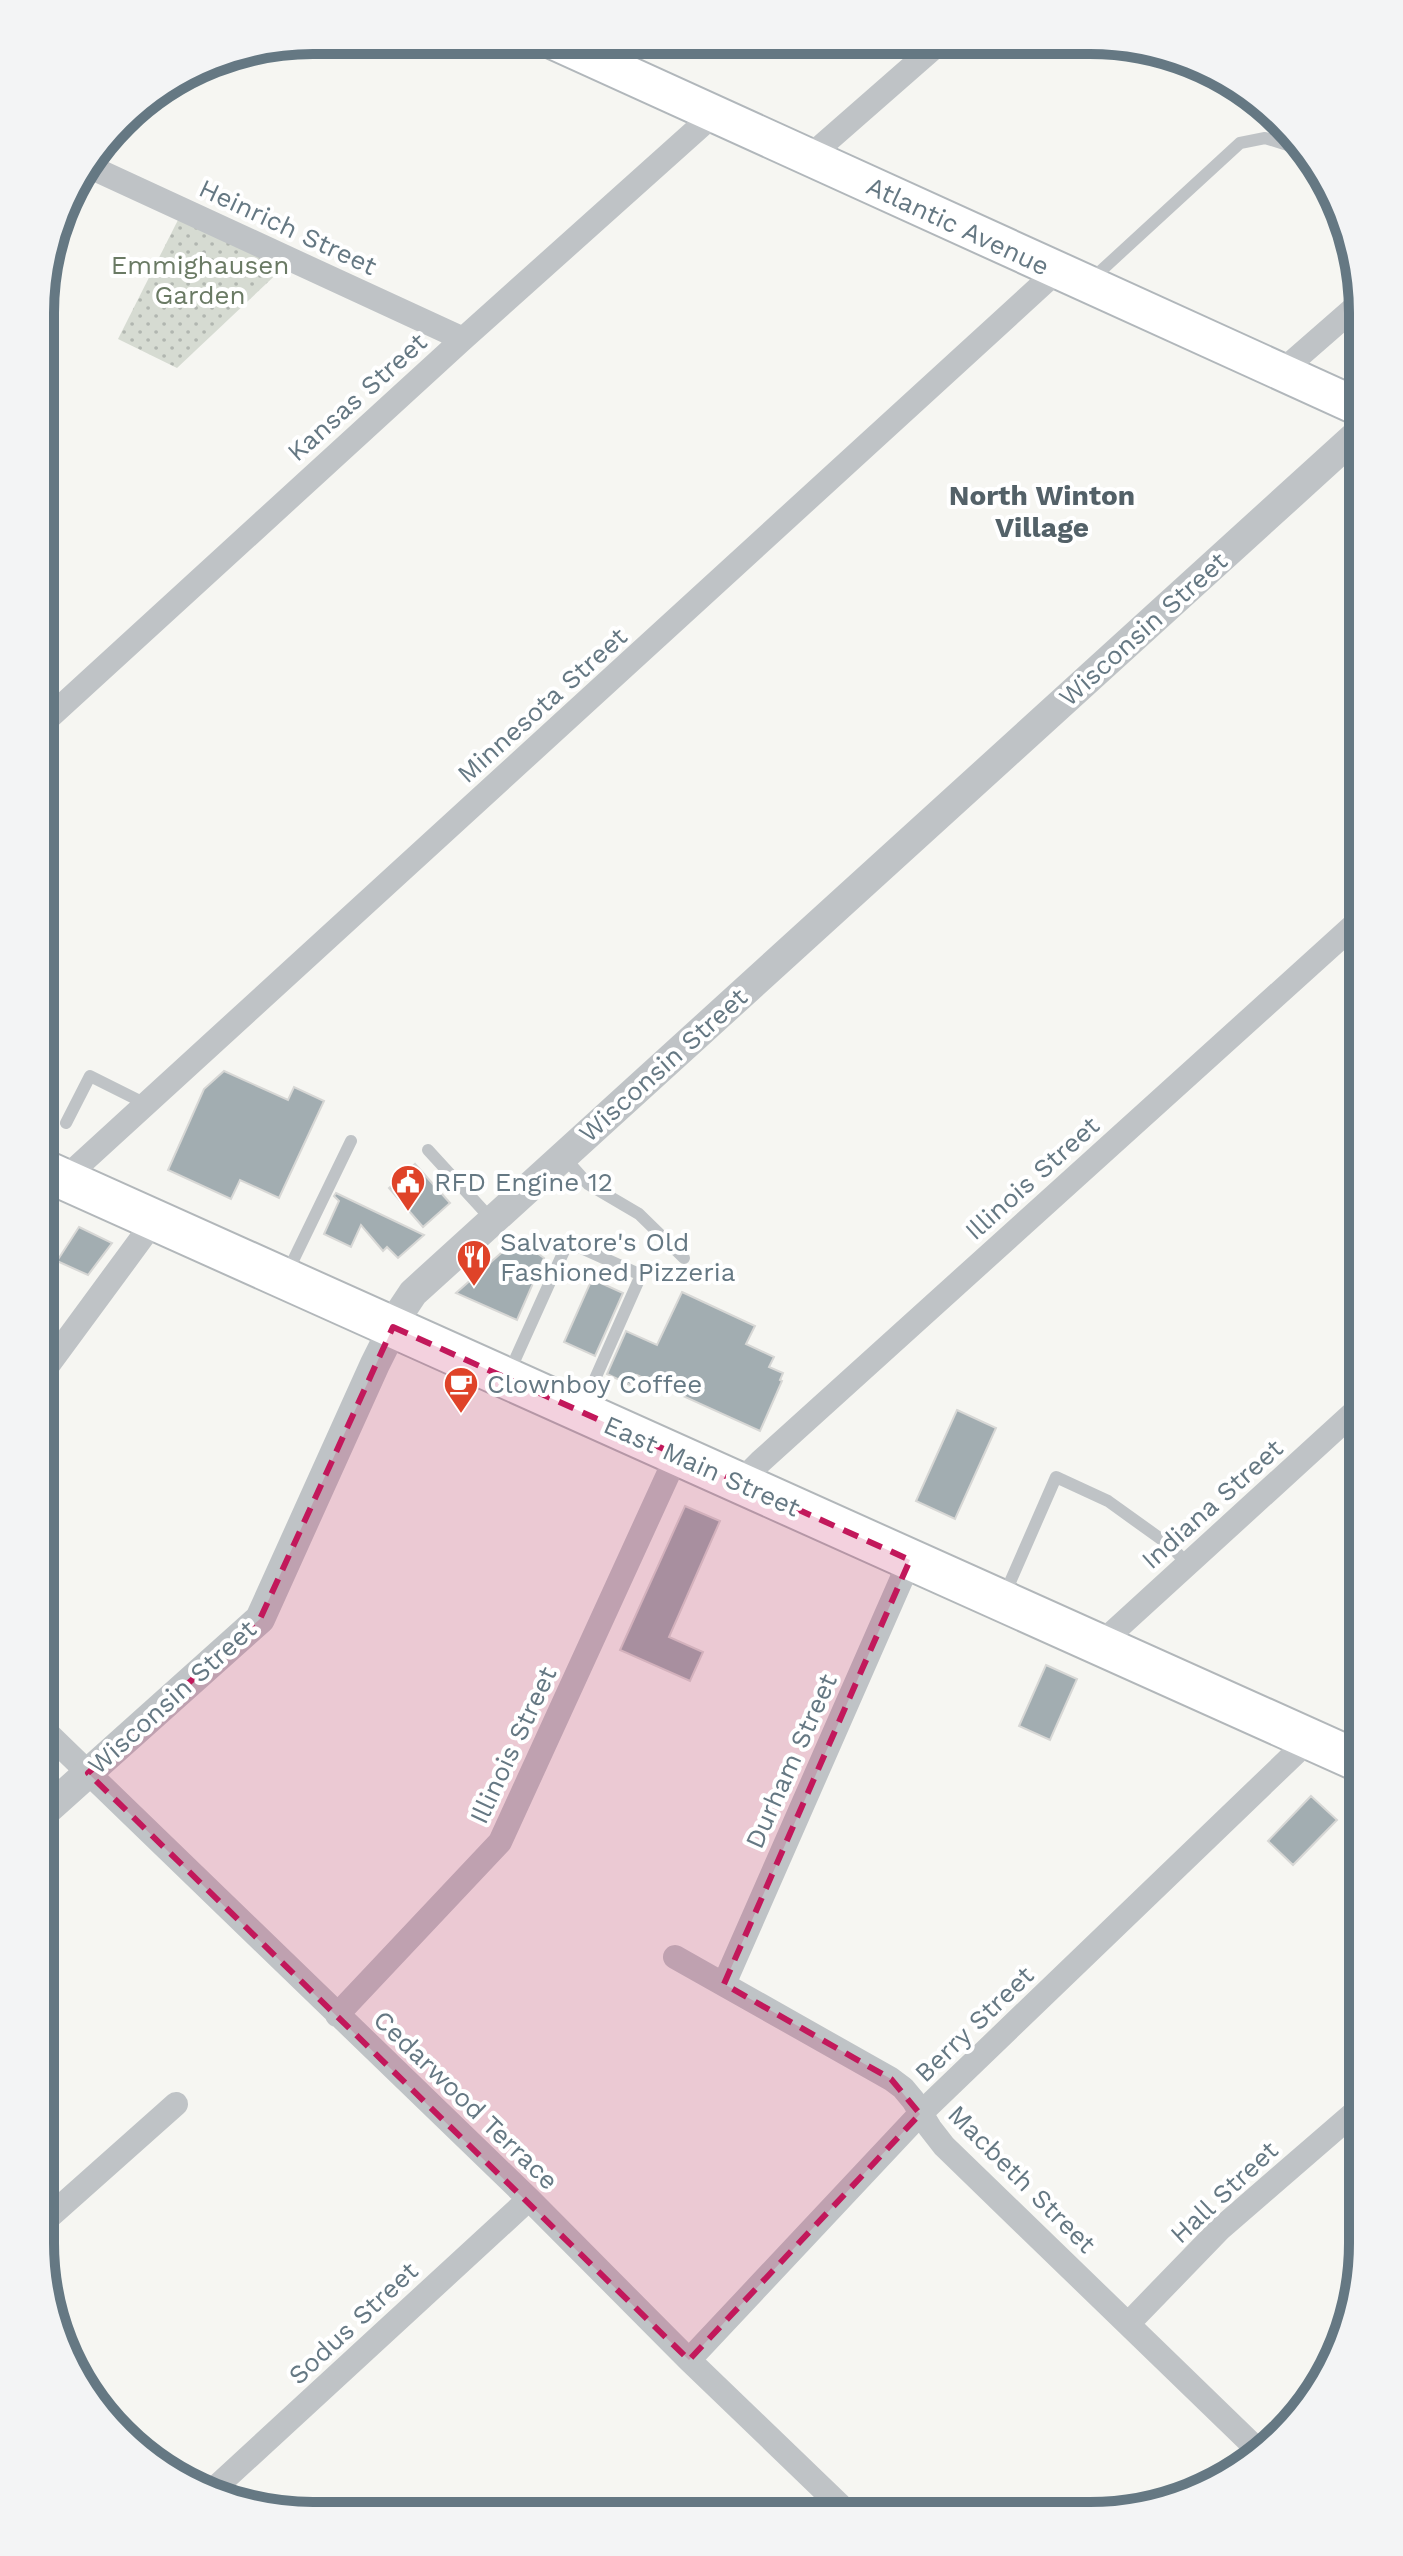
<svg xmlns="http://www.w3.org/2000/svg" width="1403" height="2556" font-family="'Work Sans',sans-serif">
<defs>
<pattern id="grass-dots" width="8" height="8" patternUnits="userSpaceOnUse" patternTransform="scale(2)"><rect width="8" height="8" fill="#d6dbd2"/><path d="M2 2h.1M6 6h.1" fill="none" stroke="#b1b6b0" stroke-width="1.8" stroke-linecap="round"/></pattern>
</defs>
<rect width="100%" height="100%" fill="#f6f6f2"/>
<path fill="url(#grass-dots)" d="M180 216 285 266 177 368 118 339Z"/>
<path fill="#a2adb1" stroke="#d7d7d5" stroke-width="2" d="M224 1071 288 1100 294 1087 324 1101 279 1198 240 1180 231 1199 168 1170 204 1089Z
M415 1164 450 1203 423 1227 389 1188Z
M336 1193 424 1235 398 1258 387 1247 383 1251 361 1225 351 1247 324 1234 339 1201 334 1196Z
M79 1227 112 1243 88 1275 57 1261Z
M517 1239 544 1258 517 1320 456 1293Z
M592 1279 623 1293 595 1356 564 1342Z
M682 1292 755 1326 746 1344 774 1357 769 1367 783 1373 780 1380 782 1381 760 1431 637 1375 632 1386 607 1374 626 1331 657 1345Z
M957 1410 996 1428 955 1519 916 1501Z
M685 1506 720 1521 669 1637 703 1652 690 1681 620 1650Z
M1046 1665 1077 1679 1050 1740 1019 1726Z
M1311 1796 1337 1820 1293 1865 1268 1841Z"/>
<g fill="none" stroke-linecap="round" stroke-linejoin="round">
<defs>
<path id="secondary" d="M554 41 1363 409"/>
<path id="primary" d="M41 1169 1363 1763"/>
</defs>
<use href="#secondary" stroke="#b1b7bb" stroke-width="40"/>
<use href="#primary" stroke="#b2b7ba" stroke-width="44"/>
<path stroke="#bfc3c6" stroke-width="12" d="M1092 279 1240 143 1265 138 1297 148
M66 1123 90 1076 146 1104
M428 1150 493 1221
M563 1156 588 1184 639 1214 684 1258
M287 1273 351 1141
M508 1375 568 1242 641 1275 583 1406
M1004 1596 1056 1477 1108 1501 1172 1547 1187 1564"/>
<path stroke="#bfc3c6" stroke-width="24" d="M809 157 938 44
M88 166 463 339
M1282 371 1361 302
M42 724 463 339 713 115
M64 1179 1057 271
M41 1375 155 1220
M739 1483 760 1462 1363 917
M1099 1645 1363 1404
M41 1727 529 2199 689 2360 850 2515
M675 1957 891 2079 903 2088 913 2100 930 2128 944 2146 1262 2454
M724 1984 910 1560
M337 2015 500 1842 677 1455
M40 2225 176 2104
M1128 2324 1220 2229 1362 2106
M689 2360 920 2114 1310 1739
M215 2488 529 2199"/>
<path stroke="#bfc3c6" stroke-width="30" d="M40 1816 260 1619 375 1364 403 1308 413 1293 1363 429"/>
<use href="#secondary" stroke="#fff" stroke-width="36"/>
<use href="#primary" stroke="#fff" stroke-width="40"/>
</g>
<path fill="#c2185b" fill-opacity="0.2" stroke="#c2185b" stroke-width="6" stroke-dasharray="16 10" stroke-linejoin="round" d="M393 1327 910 1560 724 1984 891 2079 920 2114 689 2360 88 1773 260 1619Z"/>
<defs>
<symbol id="civic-pin" viewBox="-11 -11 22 30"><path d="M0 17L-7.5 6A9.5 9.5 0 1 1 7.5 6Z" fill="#df4329" stroke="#fff"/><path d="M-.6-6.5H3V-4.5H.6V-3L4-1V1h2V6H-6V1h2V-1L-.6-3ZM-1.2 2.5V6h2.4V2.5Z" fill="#fff"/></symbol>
<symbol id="restaurant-pin" viewBox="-11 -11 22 30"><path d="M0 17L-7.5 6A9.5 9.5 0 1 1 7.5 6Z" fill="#df4329" stroke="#fff"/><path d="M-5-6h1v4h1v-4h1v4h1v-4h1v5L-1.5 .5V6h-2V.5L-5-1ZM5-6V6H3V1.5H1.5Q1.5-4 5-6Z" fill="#fff"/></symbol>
<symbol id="cafe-pin" viewBox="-11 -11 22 30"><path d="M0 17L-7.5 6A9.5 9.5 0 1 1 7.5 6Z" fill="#df4329" stroke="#fff"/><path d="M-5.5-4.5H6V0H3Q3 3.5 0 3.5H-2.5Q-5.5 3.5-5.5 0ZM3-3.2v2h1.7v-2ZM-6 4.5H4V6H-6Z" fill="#fff"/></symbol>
</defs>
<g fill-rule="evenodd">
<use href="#civic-pin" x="388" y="1162" width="40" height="54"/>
<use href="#restaurant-pin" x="454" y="1237" width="40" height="54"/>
<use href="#cafe-pin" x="441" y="1364" width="40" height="54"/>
</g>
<g text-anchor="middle" stroke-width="8" stroke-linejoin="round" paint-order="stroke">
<g font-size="26" fill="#657883" stroke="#fff">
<text transform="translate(958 226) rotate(25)" y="9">Atlantic Avenue</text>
<text transform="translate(288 227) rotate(25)" y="9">Heinrich Street</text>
<text transform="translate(357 397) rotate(-42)" y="9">Kansas Street</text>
<text transform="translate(1143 629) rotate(-42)" y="9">Wisconsin Street</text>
<text transform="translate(542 705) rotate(-42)" y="9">Minnesota Street</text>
<text transform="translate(663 1065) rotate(-42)" y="9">Wisconsin Street</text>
<text transform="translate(1032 1178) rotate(-42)" y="9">Illinois Street</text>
<text transform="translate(702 1466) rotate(24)" y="9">East Main Street</text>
<text transform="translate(1212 1504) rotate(-42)" y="9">Indiana Street</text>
<text transform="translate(172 1697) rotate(-42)" y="9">Wisconsin Street</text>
<text transform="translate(513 1745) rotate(-65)" y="9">Illinois Street</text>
<text transform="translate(791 1761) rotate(-66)" y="9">Durham Street</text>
<text transform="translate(974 2024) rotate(-44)" y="9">Berry Street</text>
<text transform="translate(466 2100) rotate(44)" y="9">Cedarwood Terrace</text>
<text transform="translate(1022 2179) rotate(45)" y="9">Macbeth Street</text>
<text transform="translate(1224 2192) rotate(-43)" y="9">Hall Street</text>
<text transform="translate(353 2323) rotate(-43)" y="9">Sodus Street</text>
</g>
<g font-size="26" fill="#6a7a64" stroke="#fff">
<text x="200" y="274">Emmighausen<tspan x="200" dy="30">Garden</tspan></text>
</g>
<g font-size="26" fill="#657883" stroke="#fff" text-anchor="start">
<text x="434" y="1191">RFD Engine 12</text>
<text x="500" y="1251">Salvatore's Old<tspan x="500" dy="30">Fashioned Pizzeria</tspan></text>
<text x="487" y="1393">Clownboy Coffee</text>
</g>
<g font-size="28" font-weight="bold" fill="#536168" stroke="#fff">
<text x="1042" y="505">North Winton<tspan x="1042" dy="32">Village</tspan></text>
</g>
</g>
<path d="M0 0H1403V2556H0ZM313 54H1090A259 259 0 0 1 1349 313V2243A259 259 0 0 1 1090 2502H313A259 259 0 0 1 54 2243V313A259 259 0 0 1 313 54Z" fill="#f3f4f5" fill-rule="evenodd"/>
<path fill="none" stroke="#657883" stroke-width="10" d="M313 54H1090A259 259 0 0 1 1349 313V2243A259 259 0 0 1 1090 2502H313A259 259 0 0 1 54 2243V313A259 259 0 0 1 313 54Z"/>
</svg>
